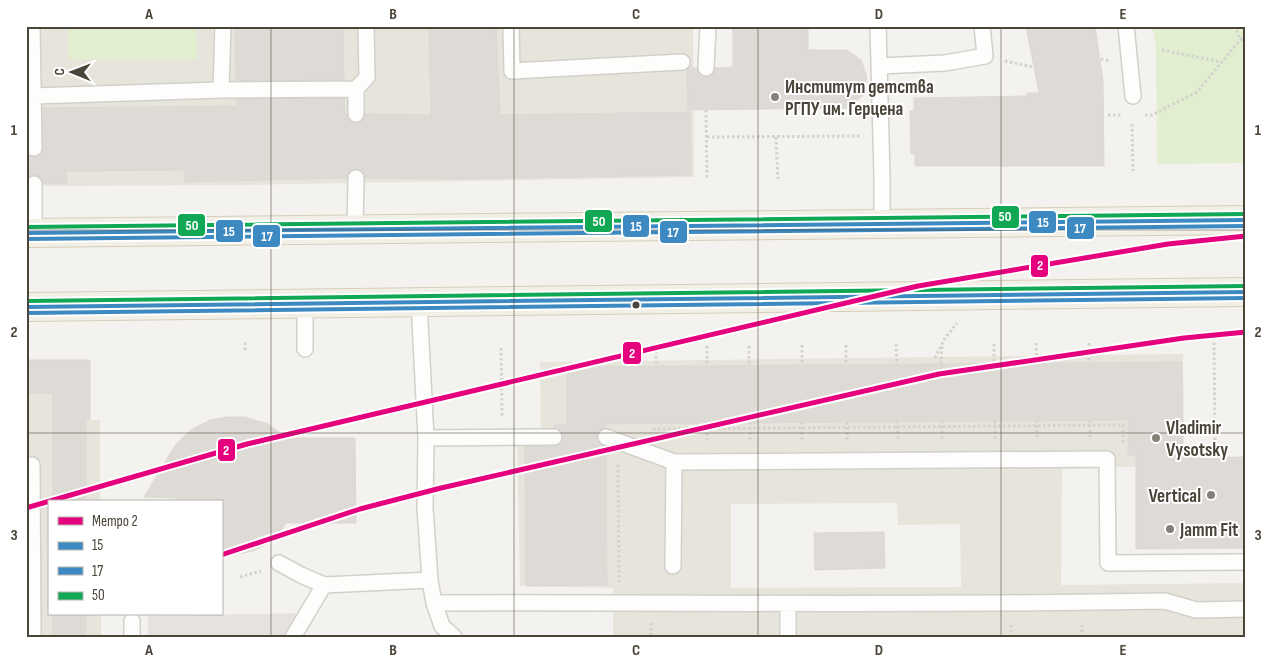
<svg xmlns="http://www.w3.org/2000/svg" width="1272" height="663" font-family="'Sofia Sans Condensed',sans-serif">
<rect width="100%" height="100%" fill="#f4f2ee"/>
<path fill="#e7e4dc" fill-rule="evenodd" d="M26 26H693L694 177 247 185 26 186Z
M1183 354 1184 465 1062 469 1061 585 1246 583V637H613V588L520 586 517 443H541L540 362ZM897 503 898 525 960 524 961 587 731 588V504Z
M26 360H90V420H100V502H49V614H101V637H26Z"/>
<path fill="#e1eecf" d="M68 26H196L197 59H69Z
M1152 26H1246V163L1157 164 1156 46Z"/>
<path fill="#e6e3df" d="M304 613 303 637H148V616Z"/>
<path fill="#dedbd6" stroke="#dcd9d4" d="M235 26H343L344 80 236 81Z
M429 26H496L500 115 690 112 691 175 464 179 365 178 361 170 356 169 348 173 347 178 185 182V170L66 171 67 184H43L42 179 34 175 26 179V153L30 156H38L44 148 43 108 237 106 236 99 344 98 345 114H347L351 122 356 123 361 122 365 114 431 115Z
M733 26H808V50H847L861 60 867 77 863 95 848 108 688 110 687 70 689 68H697L701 76 706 77 714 73 715 68 733 67Z
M1026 26H1095L1103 81 1104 166H915V154H911L910 111H914V98L1027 96V93H1039Z
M26 360H90V420H86V502H53V393H26Z
M1182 362 1183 458 1246 457V548L1136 549V455H1128V420L605 424V428L600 430 597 438 599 443 606 447 607 585 526 586 525 447 555 446 562 441V433L559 429 554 428V425H567V367Z
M228 417H245L268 424 287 438H355L356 523H286L278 535 267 544 253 551 239 554 221 553V502H177V498L144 497 176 444 191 430 210 420Z
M884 532 885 568 815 570 814 533Z
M53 614H86V637H53Z"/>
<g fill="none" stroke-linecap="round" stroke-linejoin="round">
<defs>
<path id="lane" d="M32 26 34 148
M511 26 512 71 682 62
M878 26 882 176V224
M1126 26 1133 96
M880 66 945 63 985 56 982 26
M706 68 708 26
M221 90 223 26
M33 96 221 90 356 89
M356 114V89L367 77 366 26
M34 184V233
M355 230 356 178
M419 302 426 438 425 508 430 580 434 603 442 626 454 637
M305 304V349
M606 437 674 462 1107 459 1108 563 1246 562
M426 438 554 437
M26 465H32L33 637
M279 563 301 575 324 585 430 580
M673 566 674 462
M434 603C678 602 922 606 1165 601L1196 610 1246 609
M788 604V637
M132 621V637
M293 637 324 585"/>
<path id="primary" d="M26 233 1246 220
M26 307 1246 292"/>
</defs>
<use href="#lane" stroke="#d2d0cb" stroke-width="18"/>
<use href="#primary" stroke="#d6cebb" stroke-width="30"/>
<path stroke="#d3d2cc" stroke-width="3" stroke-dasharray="2.5 2.5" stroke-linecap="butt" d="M1234 26 1240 38 1246 44
M1162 50 1221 62
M1101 59 1109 61
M1005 61 1033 67
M706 110 707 180
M1108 115H1121
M1145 115H1152L1197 92 1246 33
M1132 124 1133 171
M707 137 860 136
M776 137 778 179
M1036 343 1037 364
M1089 343V363
M896 344 897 365
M994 344V364
M802 345V365
M846 345V365
M656 346V367
M707 346V366
M749 346V366
M501 348 502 417
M245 350V340
M935 358 945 338 957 323
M941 364 942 345
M1037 420V438
M1090 420V438
M897 421 898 439
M942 421V439
M995 421V439
M750 422V441
M802 422V440
M847 422V440
M707 423V441
M653 429 1123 425V444
M1183 448H1215L1214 342
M618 465 619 582
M240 577 261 571
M651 623V637
M1011 625V637
M1082 637V625"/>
<use href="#lane" stroke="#fdfdfc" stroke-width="15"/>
<use href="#primary" stroke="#f2efe6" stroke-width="28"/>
<defs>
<path id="bus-1" d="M26 233 1246 220
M26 307 1246 292"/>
<path id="bus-2" d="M26 239 1246 226
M26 313 1246 298"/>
<path id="bus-3" d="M26 227 1246 214
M26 301 1246 286"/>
</defs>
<use href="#bus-1" stroke="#fff" stroke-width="8"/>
<use href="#bus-2" stroke="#fff" stroke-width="8"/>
<use href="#bus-3" stroke="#fff" stroke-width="8"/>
<use href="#bus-1" stroke="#3d8ac2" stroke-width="4"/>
<use href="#bus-2" stroke="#3d8ac2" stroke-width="4"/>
<use href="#bus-3" stroke="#10a855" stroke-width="4"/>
<defs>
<path id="metro-1" d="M26 508 247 444 918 286 1168 244 1246 236
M221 555 360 509 441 488 939 374 1184 338 1246 332"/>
</defs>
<use href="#metro-1" stroke="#fff" stroke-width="9"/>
<use href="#metro-1" stroke="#e5007d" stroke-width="5"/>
</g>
<path fill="none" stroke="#4b4439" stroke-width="1" stroke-opacity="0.55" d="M271 26V637M514 26V637M758 26V637M1001 26V637M26 230H1246M26 433H1246"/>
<g fill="#868178" stroke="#fff" stroke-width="2">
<circle cx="775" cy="97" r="5"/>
<circle cx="1156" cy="438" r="5"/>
<circle cx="1211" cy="495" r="5"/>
<circle cx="1170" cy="529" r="5"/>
</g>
<circle fill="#4b4439" stroke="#fff" stroke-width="2" cx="636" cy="305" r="4.5"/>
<g text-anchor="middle" stroke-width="4" stroke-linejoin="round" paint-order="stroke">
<g font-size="19" font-weight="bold" fill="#4b4439" stroke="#fff" text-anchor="start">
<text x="785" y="93">Институт детства<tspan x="785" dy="22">РГПУ им. Герцена</tspan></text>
<text x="1166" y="434">Vladimir<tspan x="1166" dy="22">Vysotsky</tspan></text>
<text x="1201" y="502" text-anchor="end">Vertical</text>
<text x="1180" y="536">Jamm Fit</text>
</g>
</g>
<g stroke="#fff" stroke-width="2">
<rect x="991" y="205" width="29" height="24" rx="5" fill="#10a855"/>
<rect x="584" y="209" width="29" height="24" rx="5" fill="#10a855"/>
<rect x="1028" y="210" width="29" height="24" rx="5" fill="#3d8ac2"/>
<rect x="177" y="213" width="29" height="24" rx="5" fill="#10a855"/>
<rect x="622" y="214" width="28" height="24" rx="5" fill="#3d8ac2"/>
<rect x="1066" y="216" width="29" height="24" rx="5" fill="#3d8ac2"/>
<rect x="215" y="219" width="29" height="24" rx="5" fill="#3d8ac2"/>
<rect x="659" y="220" width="29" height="24" rx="5" fill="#3d8ac2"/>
<rect x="252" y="224" width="29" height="24" rx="5" fill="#3d8ac2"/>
<rect x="1030" y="254" width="19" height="24" rx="5" fill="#e5007d"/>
<rect x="622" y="341" width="20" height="24" rx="5" fill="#e5007d"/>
<rect x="217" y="438" width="19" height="24" rx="5" fill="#e5007d"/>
</g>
<g font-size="14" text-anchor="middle" font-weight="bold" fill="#fff">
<text x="1005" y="221">50</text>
<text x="599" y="226">50</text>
<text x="1043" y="227">15</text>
<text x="192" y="230">50</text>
<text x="636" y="231">15</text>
<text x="1080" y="233">17</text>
<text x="229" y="236">15</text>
<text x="673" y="237">17</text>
<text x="267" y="241">17</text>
<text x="1040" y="270">2</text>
<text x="632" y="358">2</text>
<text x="226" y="455">2</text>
</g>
<rect width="1272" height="663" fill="none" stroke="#ffffff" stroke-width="55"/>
<rect x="48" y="500" width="175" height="115" fill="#ffffff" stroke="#b7b4b0"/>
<rect x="58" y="517" width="25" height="8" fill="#e5007d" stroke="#b7b4b0"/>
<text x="92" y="526" font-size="15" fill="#4b4439">Метро 2</text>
<rect x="58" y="542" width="25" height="8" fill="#3d8ac2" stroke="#b7b4b0"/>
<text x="92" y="550" font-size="15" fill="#4b4439">15</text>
<rect x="58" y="567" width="25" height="8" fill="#3d8ac2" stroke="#b7b4b0"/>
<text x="92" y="576" font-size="15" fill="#4b4439">17</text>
<rect x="58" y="592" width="25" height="8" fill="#10a855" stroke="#b7b4b0"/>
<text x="92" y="600" font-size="15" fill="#4b4439">50</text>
<g transform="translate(72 72) rotate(271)" stroke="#ffffff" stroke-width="4" paint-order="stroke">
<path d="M0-4L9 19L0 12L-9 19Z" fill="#4b4439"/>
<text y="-8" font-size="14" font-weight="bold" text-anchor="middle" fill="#4b4439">С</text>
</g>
<rect x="28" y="28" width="1216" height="608" fill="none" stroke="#4b4439" stroke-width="2"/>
<g font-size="16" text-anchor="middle" font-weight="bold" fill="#4b4439">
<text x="149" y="19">A</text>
<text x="393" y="19">B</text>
<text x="636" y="19">C</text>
<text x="879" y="19">D</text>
<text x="1123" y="19">E</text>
<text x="14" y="135">1</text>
<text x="1258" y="135">1</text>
<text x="14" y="337">2</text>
<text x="1258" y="337">2</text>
<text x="14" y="540">3</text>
<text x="1258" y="540">3</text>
<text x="149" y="655">A</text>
<text x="393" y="655">B</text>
<text x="636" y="655">C</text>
<text x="879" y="655">D</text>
<text x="1123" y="655">E</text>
</g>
</svg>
